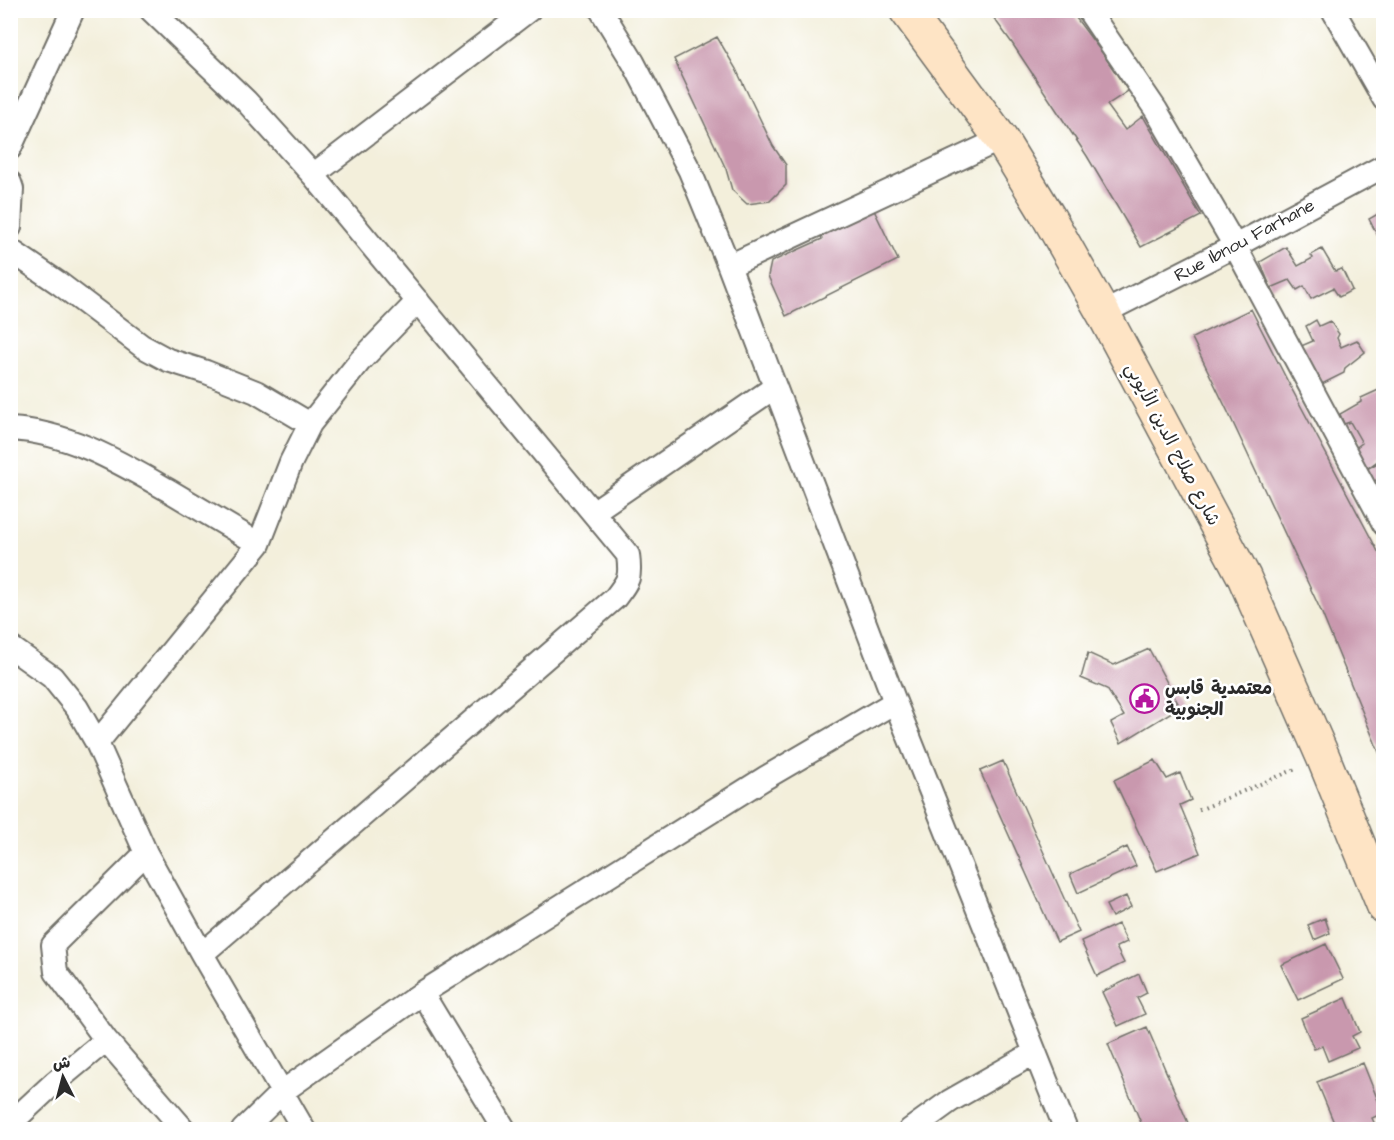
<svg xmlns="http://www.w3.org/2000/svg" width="1394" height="1140" font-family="'Architects Daughter','Playpen Sans Arabic',sans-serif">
<rect width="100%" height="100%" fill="#fff"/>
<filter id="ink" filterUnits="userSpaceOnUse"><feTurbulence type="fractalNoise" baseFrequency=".0167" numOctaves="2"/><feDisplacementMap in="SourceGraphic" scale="12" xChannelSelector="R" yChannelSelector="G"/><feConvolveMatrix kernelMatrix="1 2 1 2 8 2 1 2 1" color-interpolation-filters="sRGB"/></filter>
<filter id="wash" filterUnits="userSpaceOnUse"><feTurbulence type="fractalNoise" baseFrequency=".008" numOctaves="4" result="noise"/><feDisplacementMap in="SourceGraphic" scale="24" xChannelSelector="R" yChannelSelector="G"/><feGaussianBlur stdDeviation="1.35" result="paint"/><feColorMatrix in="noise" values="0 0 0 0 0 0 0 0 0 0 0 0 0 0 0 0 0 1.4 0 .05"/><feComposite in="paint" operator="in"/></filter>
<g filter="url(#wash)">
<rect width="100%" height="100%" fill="#f3efdb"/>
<g id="blocks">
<path fill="#c998ae" d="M988 10H1070L1103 54 1128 91 1107 105 1125 130 1143 116 1201 216 1141 247 1087 156 1012 43Z
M717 37 736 69 773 146 786 165V185L770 201 747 204 732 190 726 169 674 59Z
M871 204 898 260 786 316 768 276 771 262 822 239 819 231Z
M1383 211V246L1369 219Z
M1286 247 1298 266 1313 258 1311 255 1322 249 1335 271 1342 269 1352 290 1339 297 1333 288 1311 299 1304 286 1297 290 1290 280 1271 288 1260 262Z
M1251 309 1288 382 1383 561V762L1321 611 1228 412 1192 338Z
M1316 320 1319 326 1330 321 1339 334 1337 338 1341 347 1357 340 1365 352 1345 368 1344 373 1322 384 1301 346 1313 341 1306 326Z
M1383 388V446L1382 447 1383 457 1365 470 1354 449 1362 443 1350 422 1344 424 1340 414 1361 402V398Z
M1383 460V475L1372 483 1365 470Z
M1149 649 1180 707 1121 743 1111 723 1124 716 1107 689 1081 678 1088 653 1114 665Z
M1155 760 1167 779 1180 773 1191 800 1180 805 1200 853 1157 871 1114 780Z
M1003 761 1079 932 1057 942 980 771Z
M1127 847 1136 866 1078 893 1070 874Z
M1126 896 1131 907 1112 917 1106 905Z
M1325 918 1330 933 1314 940 1308 925Z
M1118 924 1127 942 1116 947 1124 963 1097 976 1081 941Z
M1326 944 1343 979 1298 1000 1281 965Z
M1139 974 1147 993 1137 998 1145 1014 1118 1026 1102 992Z
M1346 998 1360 1032 1352 1036 1358 1048 1328 1061 1322 1046 1314 1049 1301 1018Z
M1147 1027 1191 1130H1144L1108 1044Z
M1363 1063 1383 1113 1372 1118 1376 1127 1369 1130H1358L1356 1125 1344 1130H1337L1317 1082Z"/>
</g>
</g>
<g filter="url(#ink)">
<use href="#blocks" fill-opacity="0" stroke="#717069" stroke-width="1.5"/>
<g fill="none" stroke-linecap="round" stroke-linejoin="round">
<defs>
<path id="street" d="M151 10 246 101 313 175 628 555C631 578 629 580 615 598L202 954
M601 10 633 62 690 171 729 266 895 702 1066 1130
M1088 10 1156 110 1235 246 1384 524
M1333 10 1384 99
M10 148 73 10
M313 175 529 10
M10 183 12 189 10 227
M10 250 60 284 142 346 168 360 206 372 256 392 310 424
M729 266 1001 139
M1103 313 1235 246 1384 166
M10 429C69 432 119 462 168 490 198 508 229 526 259 544
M593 512 775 387
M10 647 52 677 77 708 97 743 146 853 202 954 304 1130
M97 743 259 544 291 462 310 424 360 361 418 301
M146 853 53 945 56 972 106 1040 184 1130
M422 993 505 1130
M10 1124 54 1083 106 1040
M243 1130 282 1092 422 993 765 778 895 702
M910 1130 950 1101 1034 1053"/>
<path id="secondary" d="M906 10 1001 139 1048 216 1103 313 1244 577 1323 757 1384 907"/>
</defs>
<use href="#street" stroke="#717069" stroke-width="26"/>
<use href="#secondary" stroke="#717069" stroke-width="36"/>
<path stroke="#717069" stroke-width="4" stroke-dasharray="1.5 4.5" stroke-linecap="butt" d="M1199 810 1298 768"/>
<use href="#street" stroke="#fff" stroke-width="22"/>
<use href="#secondary" stroke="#fee4c5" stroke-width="33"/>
</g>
</g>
<defs>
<symbol id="civic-ring" viewBox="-11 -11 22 22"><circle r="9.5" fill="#fff" stroke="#b5179e" stroke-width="1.5"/><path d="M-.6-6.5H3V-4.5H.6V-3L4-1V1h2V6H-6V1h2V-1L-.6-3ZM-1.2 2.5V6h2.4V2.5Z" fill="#b5179e"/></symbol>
</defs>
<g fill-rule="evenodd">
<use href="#civic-ring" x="1128" y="682" width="33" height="33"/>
</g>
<g text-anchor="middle" stroke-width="5" stroke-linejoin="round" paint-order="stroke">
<g font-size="18" fill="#2b2b2b" stroke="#fff">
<text transform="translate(1244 240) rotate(-28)" y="6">Rue Ibnou Farhane</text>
<text transform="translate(1173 444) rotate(62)" y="6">شارع صلاح الدين الأيوبي</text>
</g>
<g font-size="18" font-weight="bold" fill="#2b2b2b" stroke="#fff" text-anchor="start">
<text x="1165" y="694">معتمدية قابس<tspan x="1165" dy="21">الجنوبية</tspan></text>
</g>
</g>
<rect width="1394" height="1140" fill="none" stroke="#fff" stroke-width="36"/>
<g transform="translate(63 1077) rotate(354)" stroke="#ffffff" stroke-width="4.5" paint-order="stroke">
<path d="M0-4.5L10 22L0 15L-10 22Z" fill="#2b2b2b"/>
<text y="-9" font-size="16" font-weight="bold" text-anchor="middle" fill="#2b2b2b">ش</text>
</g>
</svg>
